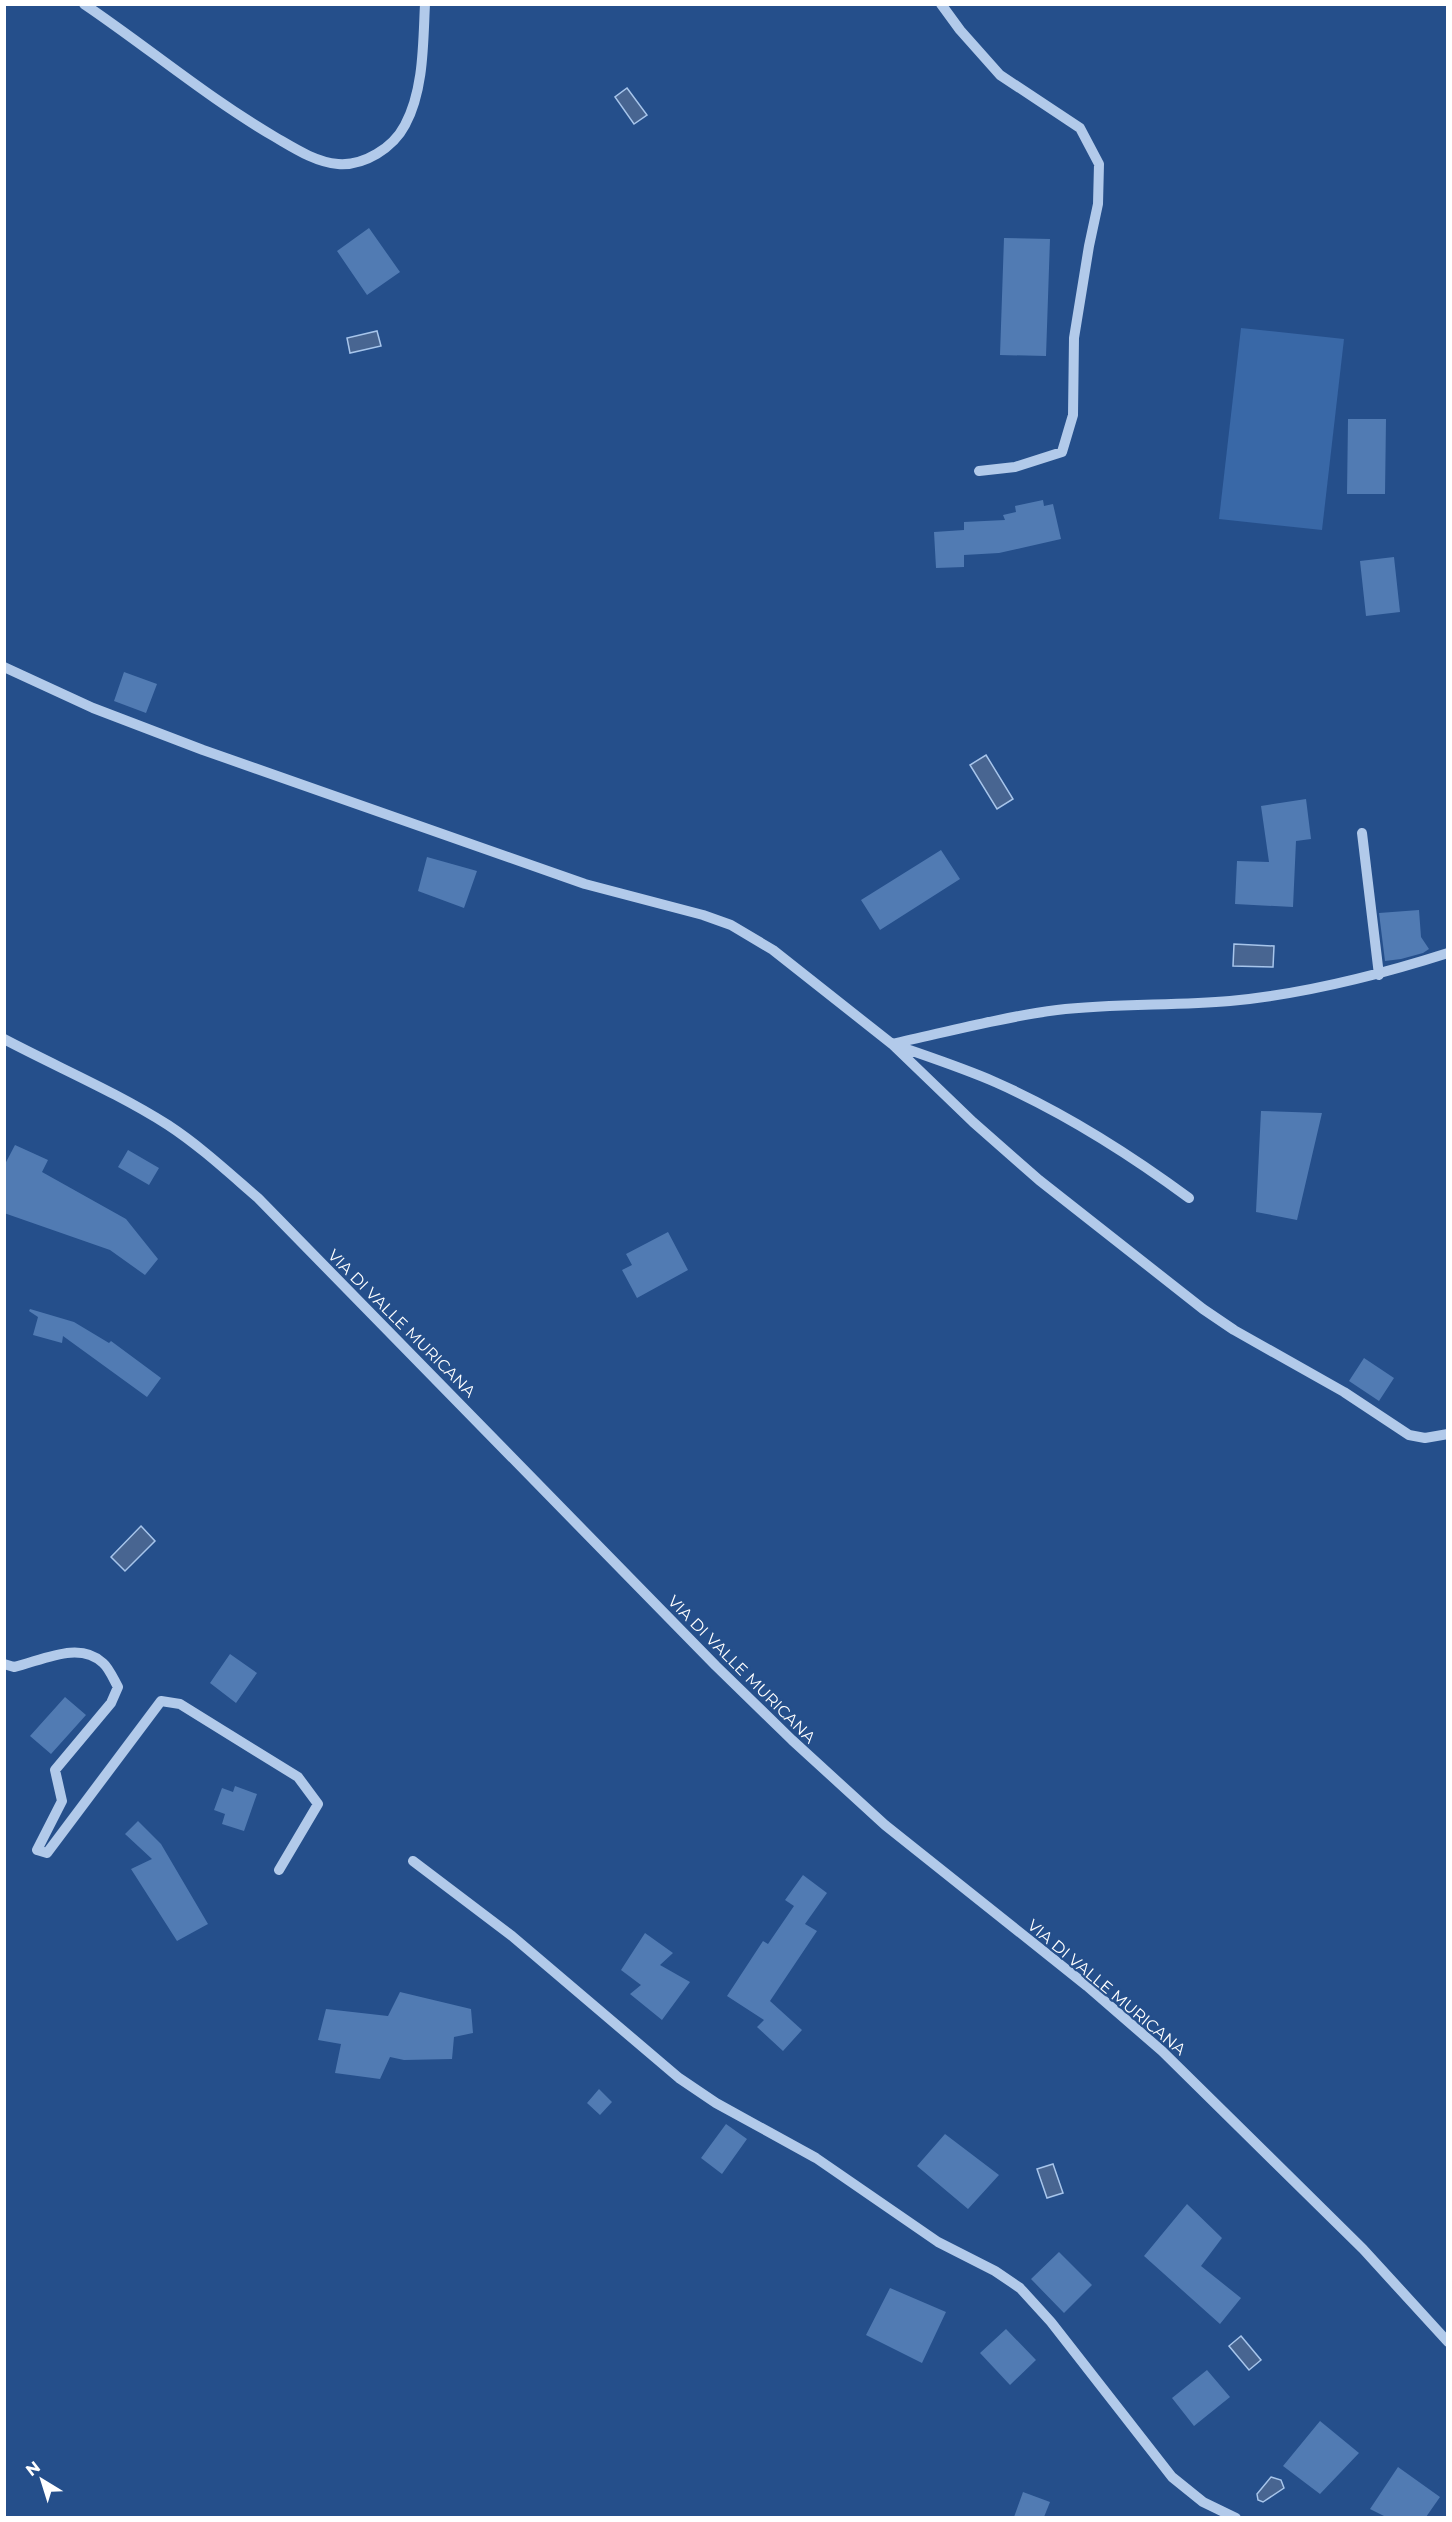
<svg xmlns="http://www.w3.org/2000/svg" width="1452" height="2522" font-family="Montserrat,sans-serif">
<rect width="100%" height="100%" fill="#254f8b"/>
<path fill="#3968a7" d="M1241 328 1344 339 1322 530 1219 519Z"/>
<path fill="#486591" stroke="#a7c5eb" stroke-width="1.5" d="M627 88 647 115 634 124 615 97Z
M377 331 381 346 350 353 347 338Z
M986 755 1013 799 997 809 970 765Z
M1234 944 1274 946 1273 967 1233 966Z
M141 1526 155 1541 125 1571 111 1557Z
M1053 2164 1063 2193 1047 2198 1037 2169Z
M1241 2336 1261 2360 1249 2370 1229 2346Z
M1271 2477 1281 2480 1284 2488 1263 2502 1258 2500 1257 2494Z"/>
<path fill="#517bb3" d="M369 228 400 272 367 295 337 251Z
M1004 238 1050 239 1046 356 1000 355Z
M1348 419H1386L1385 494H1347Z
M1043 500 1044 506 1053 504 1061 539 999 553 964 555V567L936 568 934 532 964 530V522L1005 520 1003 515 1016 512 1015 506Z
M1394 557 1400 612 1366 616 1360 561Z
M124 672 157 684 146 713 114 701Z
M1306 799 1311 839 1296 841 1293 907 1235 904 1237 861 1269 862 1261 806Z
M941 850 960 879 880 930 861 900Z
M427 857 477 871 464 908 418 891Z
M1419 910 1421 937 1429 949 1423 953 1401 959 1385 961 1379 913Z
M1261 1111 1322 1113 1297 1220 1256 1212Z
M15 1145 48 1160 42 1172 126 1219 158 1259 145 1275 110 1250 4 1213V1166Z
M128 1150 159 1168 149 1185 118 1167Z
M668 1232 688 1270 637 1298 622 1270 632 1265 626 1254Z
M30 1309 74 1322 109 1343 111 1341 161 1378 147 1397 63 1336 62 1343 33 1335 38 1317 29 1311Z
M1364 1358 1394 1378 1379 1401 1349 1381Z
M230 1654 257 1673 236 1703 210 1683Z
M65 1697 86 1715 51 1754 30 1736Z
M235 1786 257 1794 244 1831 222 1824 225 1814 214 1810 222 1788 233 1792Z
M138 1821 161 1844 208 1924 177 1941 131 1869 152 1859 125 1834Z
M803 1875 827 1893 805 1924 817 1931 770 2001 802 2030 783 2051 757 2027 764 2020 727 1996 763 1941 768 1944 794 1906 785 1900Z
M645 1933 673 1953 660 1965 690 1982 662 2020 630 1994 641 1985 621 1970Z
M400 1992 471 2009 473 2033 454 2037 452 2059 404 2060 390 2057 380 2079 335 2073 341 2044 318 2040 326 2009 388 2016Z
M599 2089 612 2102 600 2115 587 2103Z
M726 2124 747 2139 722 2174 701 2158Z
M945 2134 999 2175 968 2209 917 2166Z
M1187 2204 1222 2238 1201 2266 1241 2298 1220 2324 1144 2256Z
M1059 2252 1092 2285 1064 2313 1031 2279Z
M890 2288 946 2312 922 2363 866 2335Z
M1006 2329 1036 2360 1010 2385 980 2353Z
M1207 2370 1230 2397 1194 2426 1172 2398Z
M1320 2421 1359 2453 1320 2494 1283 2466Z
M1398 2467 1440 2497 1426 2517H1386L1370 2509Z
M1023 2492 1050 2502 1044 2517H1014Z"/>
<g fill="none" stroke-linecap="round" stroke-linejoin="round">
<path stroke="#b2caea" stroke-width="10" d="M84 4C149 48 208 98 275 137 294 148 315 162 338 164 364 166 393 148 405 125 424 90 423 43 425 4
M941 4 960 30 1000 75 1080 128 1099 164 1098 204 1089 246 1074 338 1073 415 1062 452 1015 467 979 471
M4 667 93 708 203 750 585 884 703 915 731 925 773 950 892 1044C947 1032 1002 1017 1057 1010 1114 1003 1173 1006 1230 1001 1305 994 1376 976 1448 953
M1362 833 1379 975
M4 1039C59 1068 116 1092 168 1125 200 1146 229 1173 258 1198L716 1666 792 1740 885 1825 1087 1986 1162 2051 1363 2249 1448 2342
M892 1044 973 1122 1039 1180 1203 1309 1234 1330 1344 1392 1409 1435 1425 1438 1448 1434
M895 1045C929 1057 963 1068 995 1082 1065 1113 1128 1153 1189 1198
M4 1664 14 1667C41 1661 79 1640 103 1663 109 1668 114 1680 118 1687L111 1703 55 1770 62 1801 37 1850 47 1853 161 1701 180 1704 298 1777 318 1804 279 1870
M413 1861 512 1936 679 2078 716 2103 816 2158 938 2242 995 2271 1020 2288 1051 2322 1172 2477 1203 2502 1236 2518"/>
</g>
<g text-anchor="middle" stroke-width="4.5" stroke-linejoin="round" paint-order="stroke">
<g font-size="16" fill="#fff" stroke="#254f8b">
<text transform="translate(402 1323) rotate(45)" y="6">VIA DI VALLE MURICANA</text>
<text transform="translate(742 1669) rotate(45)" y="6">VIA DI VALLE MURICANA</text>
<text transform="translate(1107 1987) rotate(40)" y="6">VIA DI VALLE MURICANA</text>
</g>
</g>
<rect width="1452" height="2522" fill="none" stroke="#ffffff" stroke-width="12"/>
<g transform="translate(42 2480) rotate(322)" stroke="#254f8b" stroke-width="4.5" paint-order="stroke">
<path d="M0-4.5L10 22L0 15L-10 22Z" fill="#ffffff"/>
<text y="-9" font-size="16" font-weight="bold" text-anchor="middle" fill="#ffffff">N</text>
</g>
</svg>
